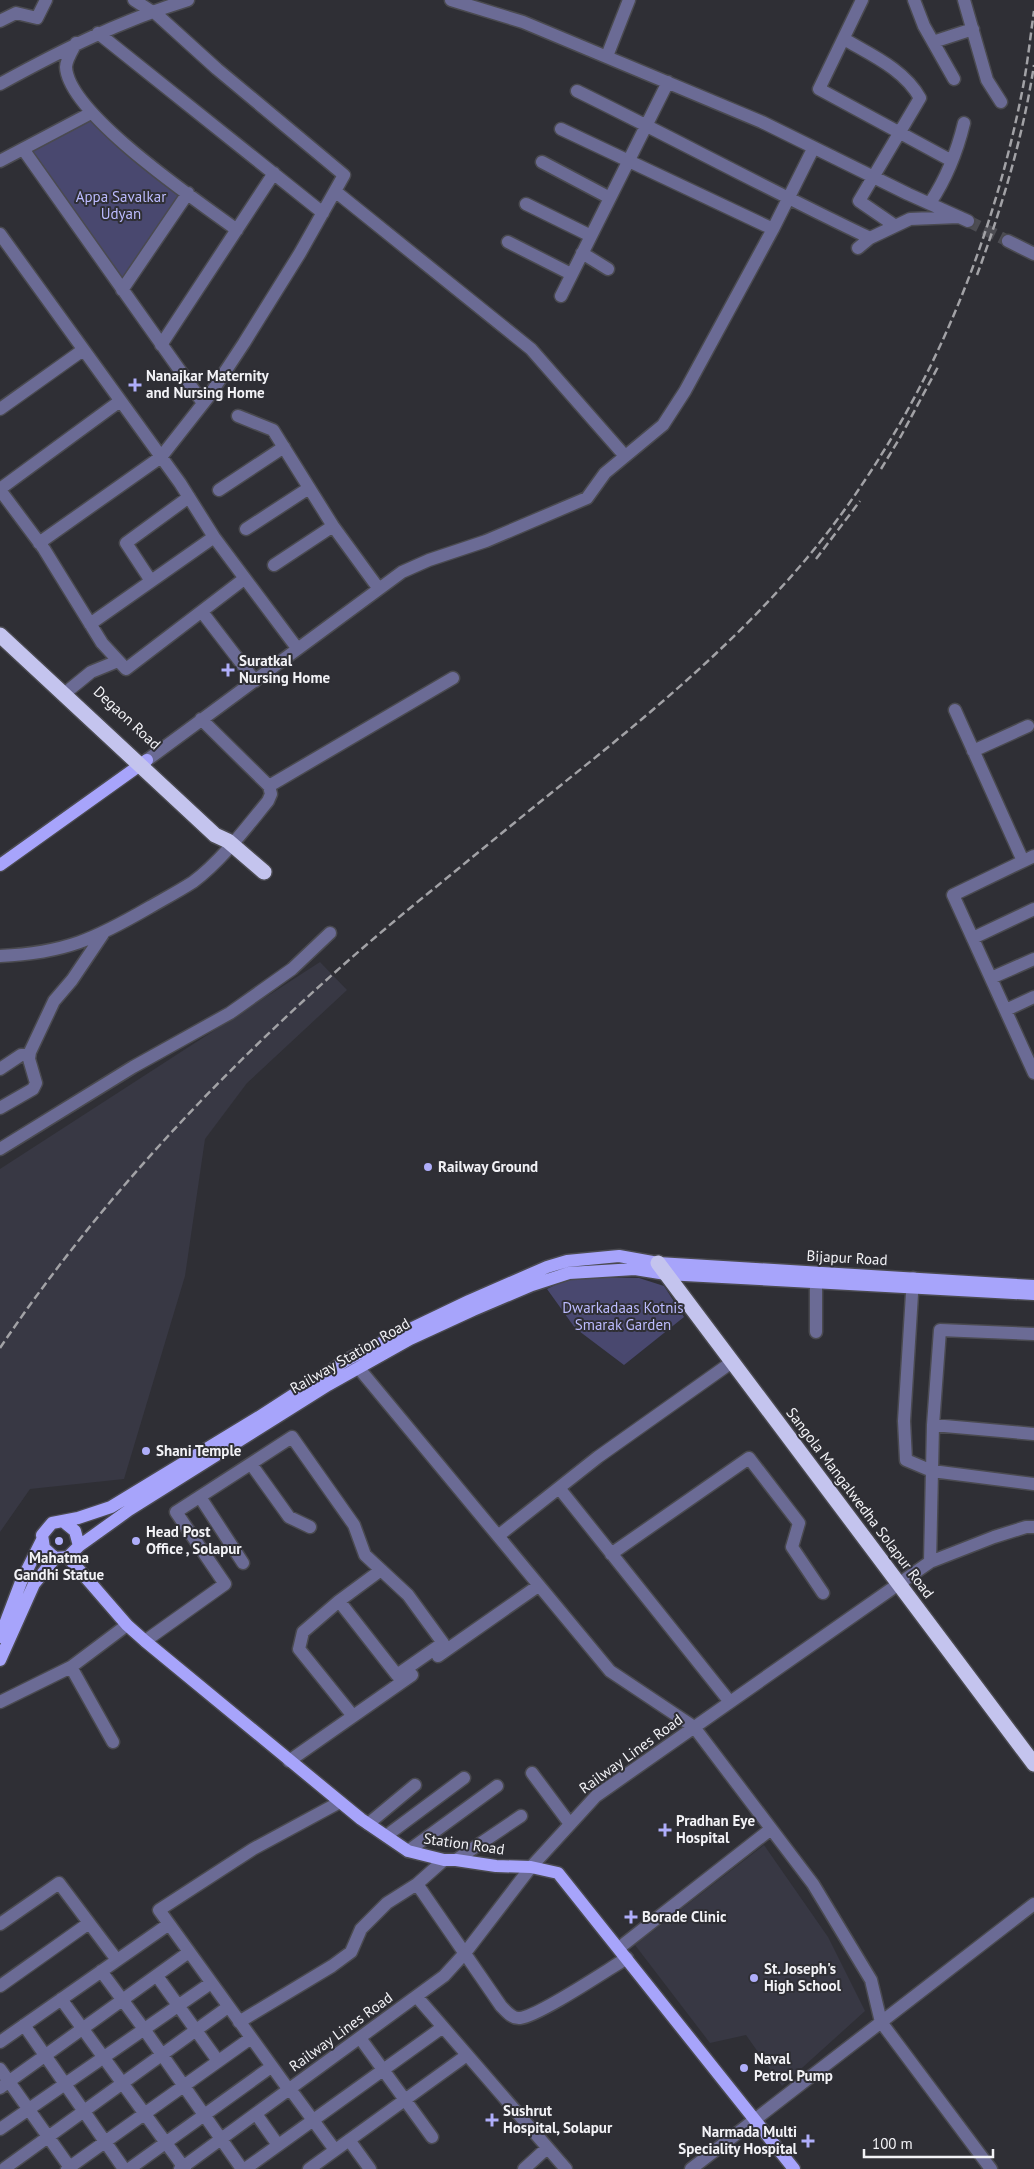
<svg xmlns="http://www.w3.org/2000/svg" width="1034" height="2169" font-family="'PT Sans',sans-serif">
<rect width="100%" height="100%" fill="#2f2f35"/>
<path fill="#383844" d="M320 962 347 990 247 1083 205 1139 185 1276 124 1479 30 1489 0 1532V1169Z
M764 1845 828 1937 865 2011 782 2086 746 2035 710 2043 635 1945Z"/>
<path fill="#49486f" d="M90 118 183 195 123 286 27 150Z
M583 1277 639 1278 664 1286 684 1317 624 1365 575 1328 547 1289 567 1279Z"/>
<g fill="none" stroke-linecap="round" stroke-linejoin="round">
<path stroke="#4c4c52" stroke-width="12" stroke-dasharray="12 6" stroke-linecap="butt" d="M968 221 1008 241"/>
<defs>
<path id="minor" d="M134 0 151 11
M451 0 523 22 762 122 908 194 968 221
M862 0 819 89 952 161
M914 0 924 26 954 79
M964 0 987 80 1001 102
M0 21 16 13 37 18 46 0
M98 33 323 213
M844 39C871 55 904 69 920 98L859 201 894 225
M933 42 973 29
M76 43C73 49 66 60 66 67 68 114 199 202 237 230
M607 56 629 0
M0 84C62 50 120 21 188 0
M577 91C675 139 771 191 870 238
M561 129 773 229
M23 149 203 403
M0 161 91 113
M542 162 610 198
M335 191 531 349 625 456
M930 203C946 179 957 152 964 123
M526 204 591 236
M0 234 180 483 214 537 297 648
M1008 241 1034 254
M508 242 571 274
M858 248 870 238 910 219 958 217
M582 253 608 269
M122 290 188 193
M561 296 668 82
M161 345 274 173
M0 409 83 350
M238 416 273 430 333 526 379 589
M0 489 120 401
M0 490 44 549 102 643 126 669 244 579
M219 490 284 447
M246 529 309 488
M39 543 161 457 209 396 244 343 300 253 344 175 217 69 153 11
M274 565 333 526
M151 581 126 543 189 497
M202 612 255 681
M90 624 214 537
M64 694 91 672 118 661
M955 710 1023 861
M973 751 1028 726
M147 760 402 572 429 560 486 541 587 498 605 473 663 425 685 391 773 229 813 149
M269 786 453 678
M1034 856 953 895 1034 1073
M973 938 1034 909
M0 956C65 953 95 939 150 907 164 899 179 891 193 882 222 860 245 829 268 801L271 794 269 786 201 719
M991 978 1034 959
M1006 1010 1034 997
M0 1069 21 1055H29
M0 1108 33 1089 36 1083 29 1059 30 1052 54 1001 72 980 103 934
M0 1149 133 1067 230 1013 292 969 330 933
M913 1278 904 1421 906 1460 932 1471 1034 1484
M816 1332V1282
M352 1360 610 1671 694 1727 813 1884 871 1980 881 2022 991 2169
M933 1425 1034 1434
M251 1464 289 1517 310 1527
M559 1488 730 1702
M200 1497 243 1563
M498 1536 598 1457 732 1362
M611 1554 749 1458 799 1523 792 1547 823 1593
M930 1562 933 1425 940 1330 1034 1334
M339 1601 303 1632 299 1649 353 1716
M145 1641 225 1584 176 1512 292 1437 354 1525 365 1555 408 1595 443 1643 397 1675 339 1601 381 1570
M438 1656 538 1586
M71 1667 113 1742
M0 1702 71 1667 127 1625
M289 1761 412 1675
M532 1773 570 1824
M368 1824 415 1785
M386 1836 464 1778
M408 1851 497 1786
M456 1860 521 1816
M417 1884 501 2006C506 2011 512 2019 520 2018 539 2016 607 1970 627 1958
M0 1924 59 1883 117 1960
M619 1948 771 1829
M101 1971 144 2029 242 2169
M157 1976 218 2061
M0 1986 89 1923
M417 1997 566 2169
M61 1999 185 2169
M239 2022 332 1966 351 1952 361 1929 387 1903 417 1884 444 1860
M24 2025 124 2169
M360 2038 432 2137
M0 2042 169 1924
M0 2069 71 2169
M0 2088 189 1952
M290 2089 335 2150
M289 2090 159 1910 253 1849 340 1802
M256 2114 278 2145
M0 2129 211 1983
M349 2140 370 2169
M5 2168 228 2007
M67 2169 251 2038
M129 2169 271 2067
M180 2169 444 1976 465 1953 531 1867 596 1796 930 1562 994 1537 1026 1527H1034
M245 2169 443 2027
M309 2169 467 2055
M524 2169 547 2148
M691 2169 1034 1904"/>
<path id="major" d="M0 865 147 760
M1034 1286 658 1263 619 1256 567 1261 547 1267 469 1301 350 1358 259 1417 111 1507 78 1518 52 1523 42 1535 44 1548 55 1558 68 1557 79 1546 129 1510 328 1385 410 1339 473 1310 532 1285 569 1273 635 1269 666 1274 1034 1294
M64 1522 75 1531 79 1546
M68 1557 127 1625 145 1641 361 1819 408 1851 444 1860H456L496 1866 531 1867 558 1873 794 2169
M0 1637 21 1582 42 1540
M0 1660 34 1584 55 1558"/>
<path id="highway" d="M0 635 215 835 228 841 264 872
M658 1263 1034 1764"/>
</defs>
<use href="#minor" stroke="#4a4a50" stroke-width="15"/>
<use href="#major" stroke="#4a4a50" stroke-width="15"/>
<use href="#highway" stroke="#4a4a50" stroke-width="18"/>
<use href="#minor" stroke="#6b6b95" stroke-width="12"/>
<use href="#major" stroke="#a7a4fb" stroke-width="12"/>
<use href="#highway" stroke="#c4c4ee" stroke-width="15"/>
<path stroke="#a2a2a6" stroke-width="2.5" stroke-dasharray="8 4" stroke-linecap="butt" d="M977 275C1002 207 1023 137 1034 65
M881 469 901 436 939 365
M816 559 860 501
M0 1348C113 1180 259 1032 415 904 474 856 532 808 591 761 691 680 787 596 859 489 939 372 993 236 1021 97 1027 69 1030 39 1034 11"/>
</g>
<g fill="#afaefa" stroke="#2f2f35" stroke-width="2">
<path d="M132.5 377.5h5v5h5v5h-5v5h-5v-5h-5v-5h5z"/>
<path d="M225.5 662.5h5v5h5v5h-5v5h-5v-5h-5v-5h5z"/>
<circle cx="428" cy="1167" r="5"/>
<circle cx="146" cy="1451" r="5"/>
<circle cx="59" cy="1541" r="5"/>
<circle cx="136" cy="1541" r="5"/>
<path d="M662.5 1822.5h5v5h5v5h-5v5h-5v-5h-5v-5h5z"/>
<path d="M628.5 1909.5h5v5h5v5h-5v5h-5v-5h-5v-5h5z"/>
<circle cx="754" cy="1978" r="5"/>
<circle cx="744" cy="2068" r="5"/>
<path d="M489.5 2112.5h5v5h5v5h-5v5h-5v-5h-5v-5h5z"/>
<path d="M805.5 2133.5h5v5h5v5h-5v5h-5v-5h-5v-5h5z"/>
</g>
<g text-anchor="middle" stroke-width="4" stroke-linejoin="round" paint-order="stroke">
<g font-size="15" fill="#bcbbfe" stroke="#2f2f35">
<text x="121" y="202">Appa Savalkar<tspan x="121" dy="17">Udyan</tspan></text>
<text x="623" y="1313">Dwarkadaas Kotnis<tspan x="623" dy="17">Smarak Garden</tspan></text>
</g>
<g font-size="15" font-weight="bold" fill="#f2f2f6" stroke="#2f2f35" text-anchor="start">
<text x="146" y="381">Nanajkar Maternity<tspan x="146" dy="17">and Nursing Home</tspan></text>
<text x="239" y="666">Suratkal<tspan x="239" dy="17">Nursing Home</tspan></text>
<text x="438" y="1172">Railway Ground</text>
<text x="156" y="1456">Shani Temple</text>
<text x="146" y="1537">Head Post<tspan x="146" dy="17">Office , Solapur</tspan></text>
<text x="59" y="1563" text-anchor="middle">Mahatma<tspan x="59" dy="17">Gandhi Statue</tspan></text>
<text x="676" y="1826">Pradhan Eye<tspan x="676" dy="17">Hospital</tspan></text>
<text x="642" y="1922">Borade Clinic</text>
<text x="764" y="1974">St. Joseph's<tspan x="764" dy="17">High School</tspan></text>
<text x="754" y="2064">Naval<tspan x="754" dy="17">Petrol Pump</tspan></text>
<text x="503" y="2116">Sushrut<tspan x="503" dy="17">Hospital, Solapur</tspan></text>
<text x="797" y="2137" text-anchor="end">Narmada Multi<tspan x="797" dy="17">Speciality Hospital</tspan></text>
</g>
<g font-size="15" fill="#f2f2f6" stroke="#2f2f35">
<text transform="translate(127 718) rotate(43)" y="5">Degaon Road</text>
<text transform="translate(847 1258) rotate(3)" y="5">Bijapur Road</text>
<text transform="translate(350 1356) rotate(-30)" y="5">Railway Station Road</text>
<text transform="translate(860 1503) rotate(53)" y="5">Sangola Mangalwedha Solapur Road</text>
<text transform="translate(631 1754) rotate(-36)" y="5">Railway Lines Road</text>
<text transform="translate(464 1844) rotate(8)" y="5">Station Road</text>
<text transform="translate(341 2032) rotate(-36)" y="5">Railway Lines Road</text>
</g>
</g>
<path d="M864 2149v8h129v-8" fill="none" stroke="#f2f2f6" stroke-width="2.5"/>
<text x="872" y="2149" font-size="15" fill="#f2f2f6" stroke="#2f2f35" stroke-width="4" paint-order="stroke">100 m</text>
</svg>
